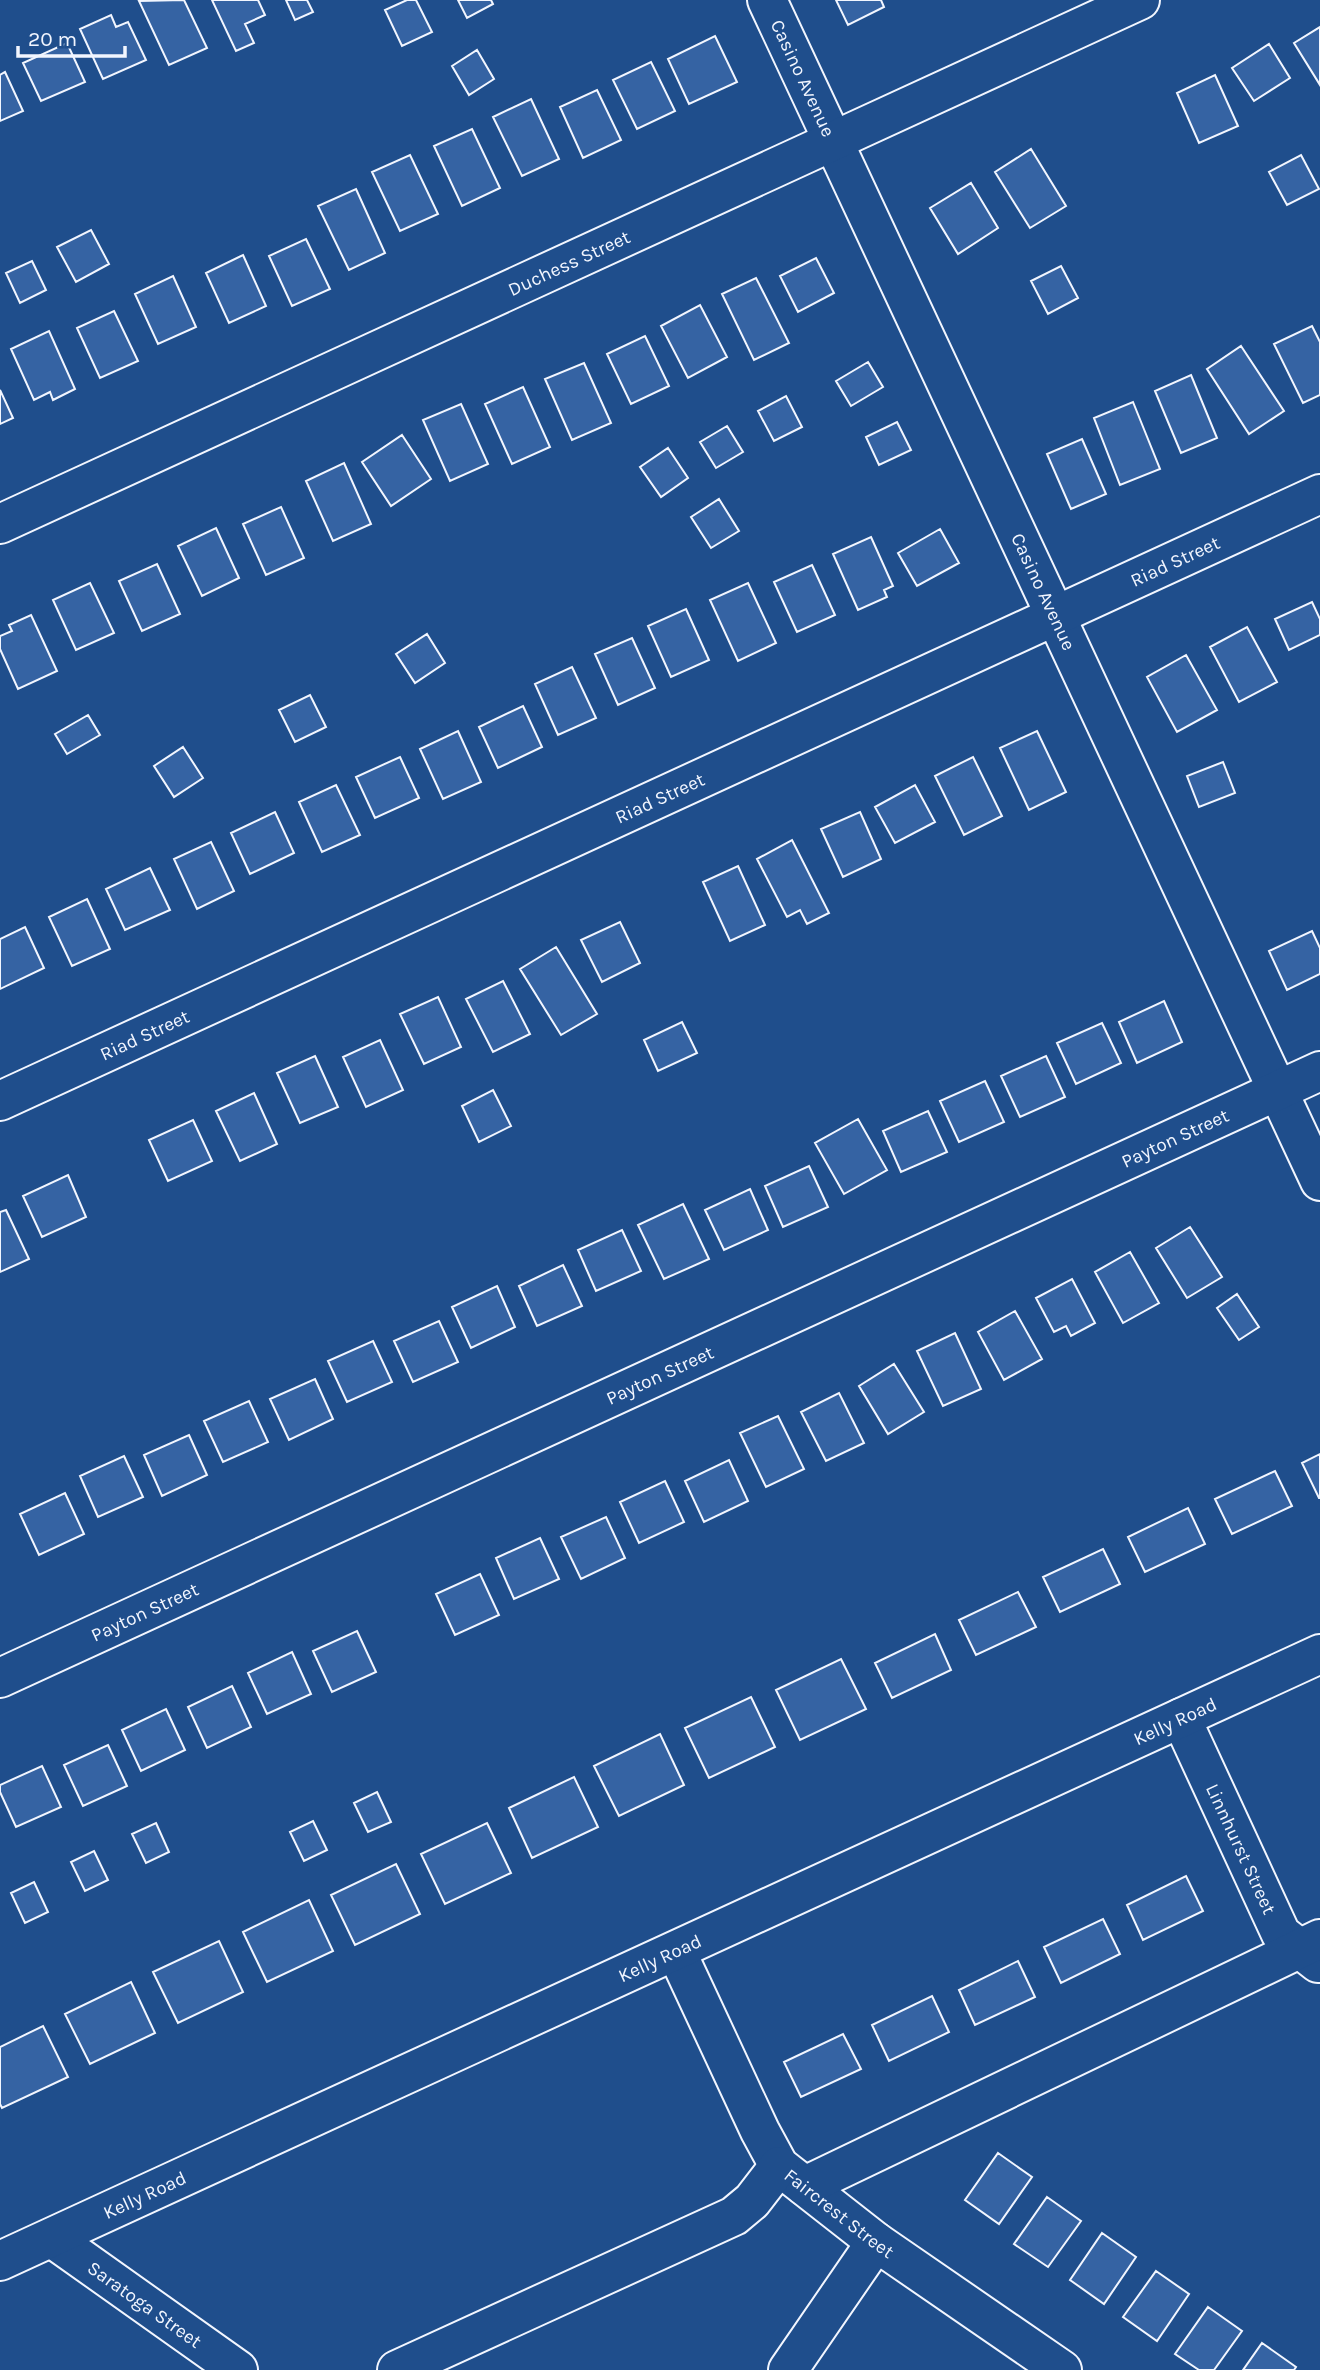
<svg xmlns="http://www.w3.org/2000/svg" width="1320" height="2370" font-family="Karla,sans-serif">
<rect width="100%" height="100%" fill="#1f4e8c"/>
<path fill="#3563a3" stroke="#f2f6ff" stroke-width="2" d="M184 0 207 48 169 65 139 1Z
M212 0H258L265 15 245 24 254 43 236 51Z
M286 0H307L313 12 295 20Z
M407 0H416L432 32 402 46 385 10Z
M458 0H491L493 4 467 18Z
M836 0H881L884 7 848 25Z
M111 15 116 27 128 22 146 60 103 79 80 29Z
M1320 27V85L1294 43Z
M715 36 737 82 689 104 668 59Z
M67 43 85 82 41 101 23 63Z
M1269 44 1290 78 1254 101 1232 68Z
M477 50 494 79 469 95 452 66Z
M651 62 675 111 637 129 613 80Z
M5 72 23 111 0 121V75Z
M1215 75 1238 126 1199 143 1177 93Z
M597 90 621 140 583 158 560 107Z
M531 99 559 159 522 176 493 117Z
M472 129 500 188 462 206 434 146Z
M1031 149 1066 206 1030 228 995 172Z
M410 155 438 214 400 231 372 172Z
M1301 155 1319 189 1287 205 1269 172Z
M971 183 998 228 958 254 930 208Z
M356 189 385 253 349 270 318 206Z
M91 230 109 264 76 282 57 247Z
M306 239 330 289 292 306 269 256Z
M243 255 266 306 229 323 206 273Z
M816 258 834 293 798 312 780 276Z
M32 261 46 290 20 303 6 273Z
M1061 266 1078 298 1048 314 1031 281Z
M173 276 196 327 158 344 135 294Z
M756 278 789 343 754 360 722 294Z
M700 305 727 357 688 378 661 326Z
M114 311 138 361 100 378 77 328Z
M1312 326 1320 342V395L1303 403 1274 344Z
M49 331 75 389 53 400 50 392 34 400 11 349Z
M645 336 669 386 631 404 607 354Z
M1241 346 1284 411 1249 434 1207 369Z
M868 362 883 387 851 406 836 381Z
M584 363 611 423 572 440 545 379Z
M1191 375 1217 438 1181 453 1155 391Z
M523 387 550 447 512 464 485 404Z
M0 390 13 418 0 424Z
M786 396 802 427 774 441 758 411Z
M1133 402 1160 469 1120 485 1094 418Z
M461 404 488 464 450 481 423 420Z
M897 422 911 450 879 465 866 437Z
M727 426 743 452 716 468 700 442Z
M402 435 431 479 391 506 362 462Z
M1082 439 1106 494 1071 509 1047 454Z
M668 448 688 478 661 497 640 467Z
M344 463 371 524 333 541 306 481Z
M719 499 739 531 711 548 691 517Z
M281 507 304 558 266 575 243 524Z
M216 528 239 578 202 596 178 546Z
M940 529 959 563 917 586 898 553Z
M871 537 893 586 884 590 887 597 858 610 833 554Z
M157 564 180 614 142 631 119 581Z
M812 565 835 615 797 632 774 582Z
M90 583 114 633 76 650 53 600Z
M748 583 776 643 738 661 710 600Z
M1312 602 1320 619V635L1289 650 1275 619Z
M686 609 709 660 671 677 648 626Z
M31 615 57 671 18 689 0 649V636L12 631 9 625Z
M1247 627 1277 682 1239 702 1210 647Z
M427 634 445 663 415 683 396 654Z
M632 638 655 688 618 705 595 654Z
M1186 655 1217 710 1177 732 1147 677Z
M572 667 596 718 558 735 535 684Z
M310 695 326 727 295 742 279 710Z
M523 706 542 747 498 768 479 727Z
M88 715 100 735 67 754 55 734Z
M458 731 481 782 443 799 420 749Z
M1037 731 1066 792 1029 810 1000 748Z
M183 747 203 778 174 797 154 766Z
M400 757 419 798 375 818 356 777Z
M973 757 1002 816 964 835 935 776Z
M1223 762 1235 793 1199 807 1187 776Z
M336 785 360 835 322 852 299 802Z
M915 785 935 822 895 843 875 807Z
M275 812 294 853 250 874 231 833Z
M860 812 881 859 843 877 821 829Z
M792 840 829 913 807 924 800 910 787 917 757 859Z
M211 842 234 891 197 909 174 859Z
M738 866 765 925 730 941 703 882Z
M150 868 170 910 125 930 106 889Z
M87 899 110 949 72 966 49 917Z
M620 922 640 963 602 982 581 940Z
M25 927 44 968 0 989V939Z
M1312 931 1320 948V974L1287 990 1269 951Z
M556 947 597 1014 561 1035 520 969Z
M503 981 530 1034 493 1052 466 999Z
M438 997 461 1047 424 1064 400 1014Z
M1164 1001 1182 1042 1137 1063 1119 1022Z
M682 1022 697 1053 658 1071 644 1040Z
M1102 1023 1121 1063 1076 1084 1057 1043Z
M380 1040 403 1090 366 1107 343 1057Z
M315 1056 338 1107 300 1123 277 1073Z
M1046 1056 1065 1097 1020 1117 1001 1076Z
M985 1081 1004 1122 959 1142 940 1101Z
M493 1090 511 1126 479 1142 462 1106Z
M254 1093 277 1144 240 1161 216 1111Z
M928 1111 947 1152 901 1172 883 1131Z
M858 1119 887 1170 844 1194 815 1143Z
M193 1120 212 1161 168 1181 149 1140Z
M809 1166 828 1207 783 1227 765 1186Z
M68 1175 86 1217 42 1237 23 1196Z
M750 1189 768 1230 724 1250 705 1210Z
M683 1204 709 1259 664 1279 638 1225Z
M6 1210 29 1259 0 1272V1212Z
M1190 1227 1222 1277 1187 1298 1156 1248Z
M622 1230 641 1271 596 1291 578 1250Z
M1130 1252 1159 1303 1123 1323 1095 1272Z
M563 1265 582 1306 537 1326 519 1286Z
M1072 1279 1095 1323 1071 1336 1066 1326 1054 1332 1036 1298Z
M497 1286 515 1327 471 1348 452 1307Z
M1237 1294 1259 1327 1239 1340 1217 1308Z
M1015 1311 1042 1359 1004 1380 978 1332Z
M439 1321 458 1362 413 1382 394 1341Z
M955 1333 981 1389 943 1406 917 1351Z
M373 1341 392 1382 347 1402 328 1361Z
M894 1364 924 1412 888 1434 859 1386Z
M315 1379 333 1419 289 1440 270 1399Z
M839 1393 864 1443 826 1461 801 1412Z
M249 1401 268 1442 223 1462 204 1421Z
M778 1416 804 1469 766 1487 740 1433Z
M189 1435 207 1475 162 1496 144 1455Z
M1320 1454V1498H1319L1302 1463Z
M124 1456 143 1497 98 1517 80 1476Z
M729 1460 748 1501 704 1522 685 1481Z
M1275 1471 1292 1506 1232 1534 1215 1499Z
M665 1481 684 1522 639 1543 620 1502Z
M65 1493 84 1534 39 1555 20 1514Z
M1188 1508 1205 1544 1145 1572 1128 1537Z
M606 1517 625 1558 581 1579 561 1537Z
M540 1538 559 1579 514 1599 496 1558Z
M1103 1549 1120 1584 1060 1612 1043 1577Z
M480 1574 499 1615 455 1635 436 1594Z
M1018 1592 1036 1627 976 1655 959 1620Z
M357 1631 376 1672 332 1692 313 1651Z
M935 1634 951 1670 892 1698 875 1663Z
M292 1652 311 1694 267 1714 248 1673Z
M841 1659 866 1709 800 1740 776 1690Z
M232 1686 251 1727 207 1748 188 1707Z
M751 1697 775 1747 709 1778 685 1728Z
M166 1709 185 1750 141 1771 122 1730Z
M660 1734 684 1785 619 1816 594 1766Z
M108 1745 127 1786 83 1806 64 1765Z
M42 1766 61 1807 16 1827 0 1792V1785Z
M574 1777 598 1827 532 1858 509 1808Z
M377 1792 391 1822 368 1832 354 1803Z
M313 1821 327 1850 304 1861 290 1832Z
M156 1823 169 1852 146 1863 132 1834Z
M487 1823 511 1873 445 1904 421 1854Z
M94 1851 108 1880 85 1891 71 1862Z
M396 1864 420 1914 355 1945 331 1895Z
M1186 1876 1203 1911 1143 1940 1127 1905Z
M34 1882 48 1912 25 1923 11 1893Z
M309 1900 333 1951 267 1982 243 1932Z
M1103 1919 1120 1954 1061 1983 1044 1947Z
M219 1941 243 1992 178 2023 153 1972Z
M1018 1961 1035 1997 975 2025 959 1990Z
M131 1982 155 2033 90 2064 65 2014Z
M932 1996 949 2032 889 2061 872 2025Z
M43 2026 68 2077 2 2108 0 2104V2047Z
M843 2034 861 2069 801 2097 784 2062Z
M998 2153 1032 2177 999 2224 965 2200Z
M1047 2197 1081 2221 1048 2267 1014 2244Z
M1102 2233 1136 2257 1104 2304 1070 2280Z
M1156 2271 1189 2294 1157 2341 1123 2317Z
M1208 2307 1242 2331 1214 2370H1199L1175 2354Z
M1262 2343 1296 2367 1294 2370H1243Z"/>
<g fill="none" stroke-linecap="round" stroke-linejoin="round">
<defs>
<g id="minor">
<path id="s1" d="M767 0 1320 1181"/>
<path id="s2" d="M0 524 1140 0"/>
<path id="s3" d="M0 1101 1320 494"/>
<path id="s4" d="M0 1678 1320 1071"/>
<path id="s5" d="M1181 1718 1281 1934 1318 1963"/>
<path id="s6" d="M676 1951 760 2131 779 2166 876 2242 1062 2370"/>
<path d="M805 2186 1320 1939"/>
<path id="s7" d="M52 2238 238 2370"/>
<path id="s8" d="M0 2261 1320 1654"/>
<path d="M397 2370 734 2216 752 2201 779 2166"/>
<path d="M788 2370 876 2242"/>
</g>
</defs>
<use href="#minor" stroke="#f2f6ff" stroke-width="42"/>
<use href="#minor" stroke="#1f4e8c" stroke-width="38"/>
</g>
<g text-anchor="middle" stroke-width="5" stroke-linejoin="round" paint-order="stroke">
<g font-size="19" fill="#f2f6ff" stroke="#1f4e8c">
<text dy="7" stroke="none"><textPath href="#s1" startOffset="86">Casino Avenue</textPath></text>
<text dy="7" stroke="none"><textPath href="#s2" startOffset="626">Duchess Street</textPath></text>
<text dy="7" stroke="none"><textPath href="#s3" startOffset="1293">Riad Street</textPath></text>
<text dy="7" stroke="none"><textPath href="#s1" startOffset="653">Casino Avenue</textPath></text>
<text dy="7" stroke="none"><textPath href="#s3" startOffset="726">Riad Street</textPath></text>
<text dy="7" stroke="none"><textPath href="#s3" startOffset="159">Riad Street</textPath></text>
<text dy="7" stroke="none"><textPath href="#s4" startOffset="1293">Payton Street</textPath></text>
<text dy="7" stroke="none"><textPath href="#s4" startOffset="726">Payton Street</textPath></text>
<text dy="7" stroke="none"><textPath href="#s4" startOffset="159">Payton Street</textPath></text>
<text dy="7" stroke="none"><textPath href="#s8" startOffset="1293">Kelly Road</textPath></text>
<text dy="7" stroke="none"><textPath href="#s5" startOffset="144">Linnhurst Street</textPath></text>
<text dy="7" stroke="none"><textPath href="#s8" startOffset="726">Kelly Road</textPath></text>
<text dy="7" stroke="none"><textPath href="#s8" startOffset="159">Kelly Road</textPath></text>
<text dy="7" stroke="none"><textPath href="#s6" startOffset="315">Faircrest Street</textPath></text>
<text dy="7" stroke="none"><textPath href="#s7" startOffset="114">Saratoga Street</textPath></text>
</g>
</g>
<path d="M18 46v10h107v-10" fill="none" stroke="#f2f6ff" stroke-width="3.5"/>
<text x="28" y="46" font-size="21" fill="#f2f6ff" stroke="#1f4e8c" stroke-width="5" paint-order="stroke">20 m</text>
</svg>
